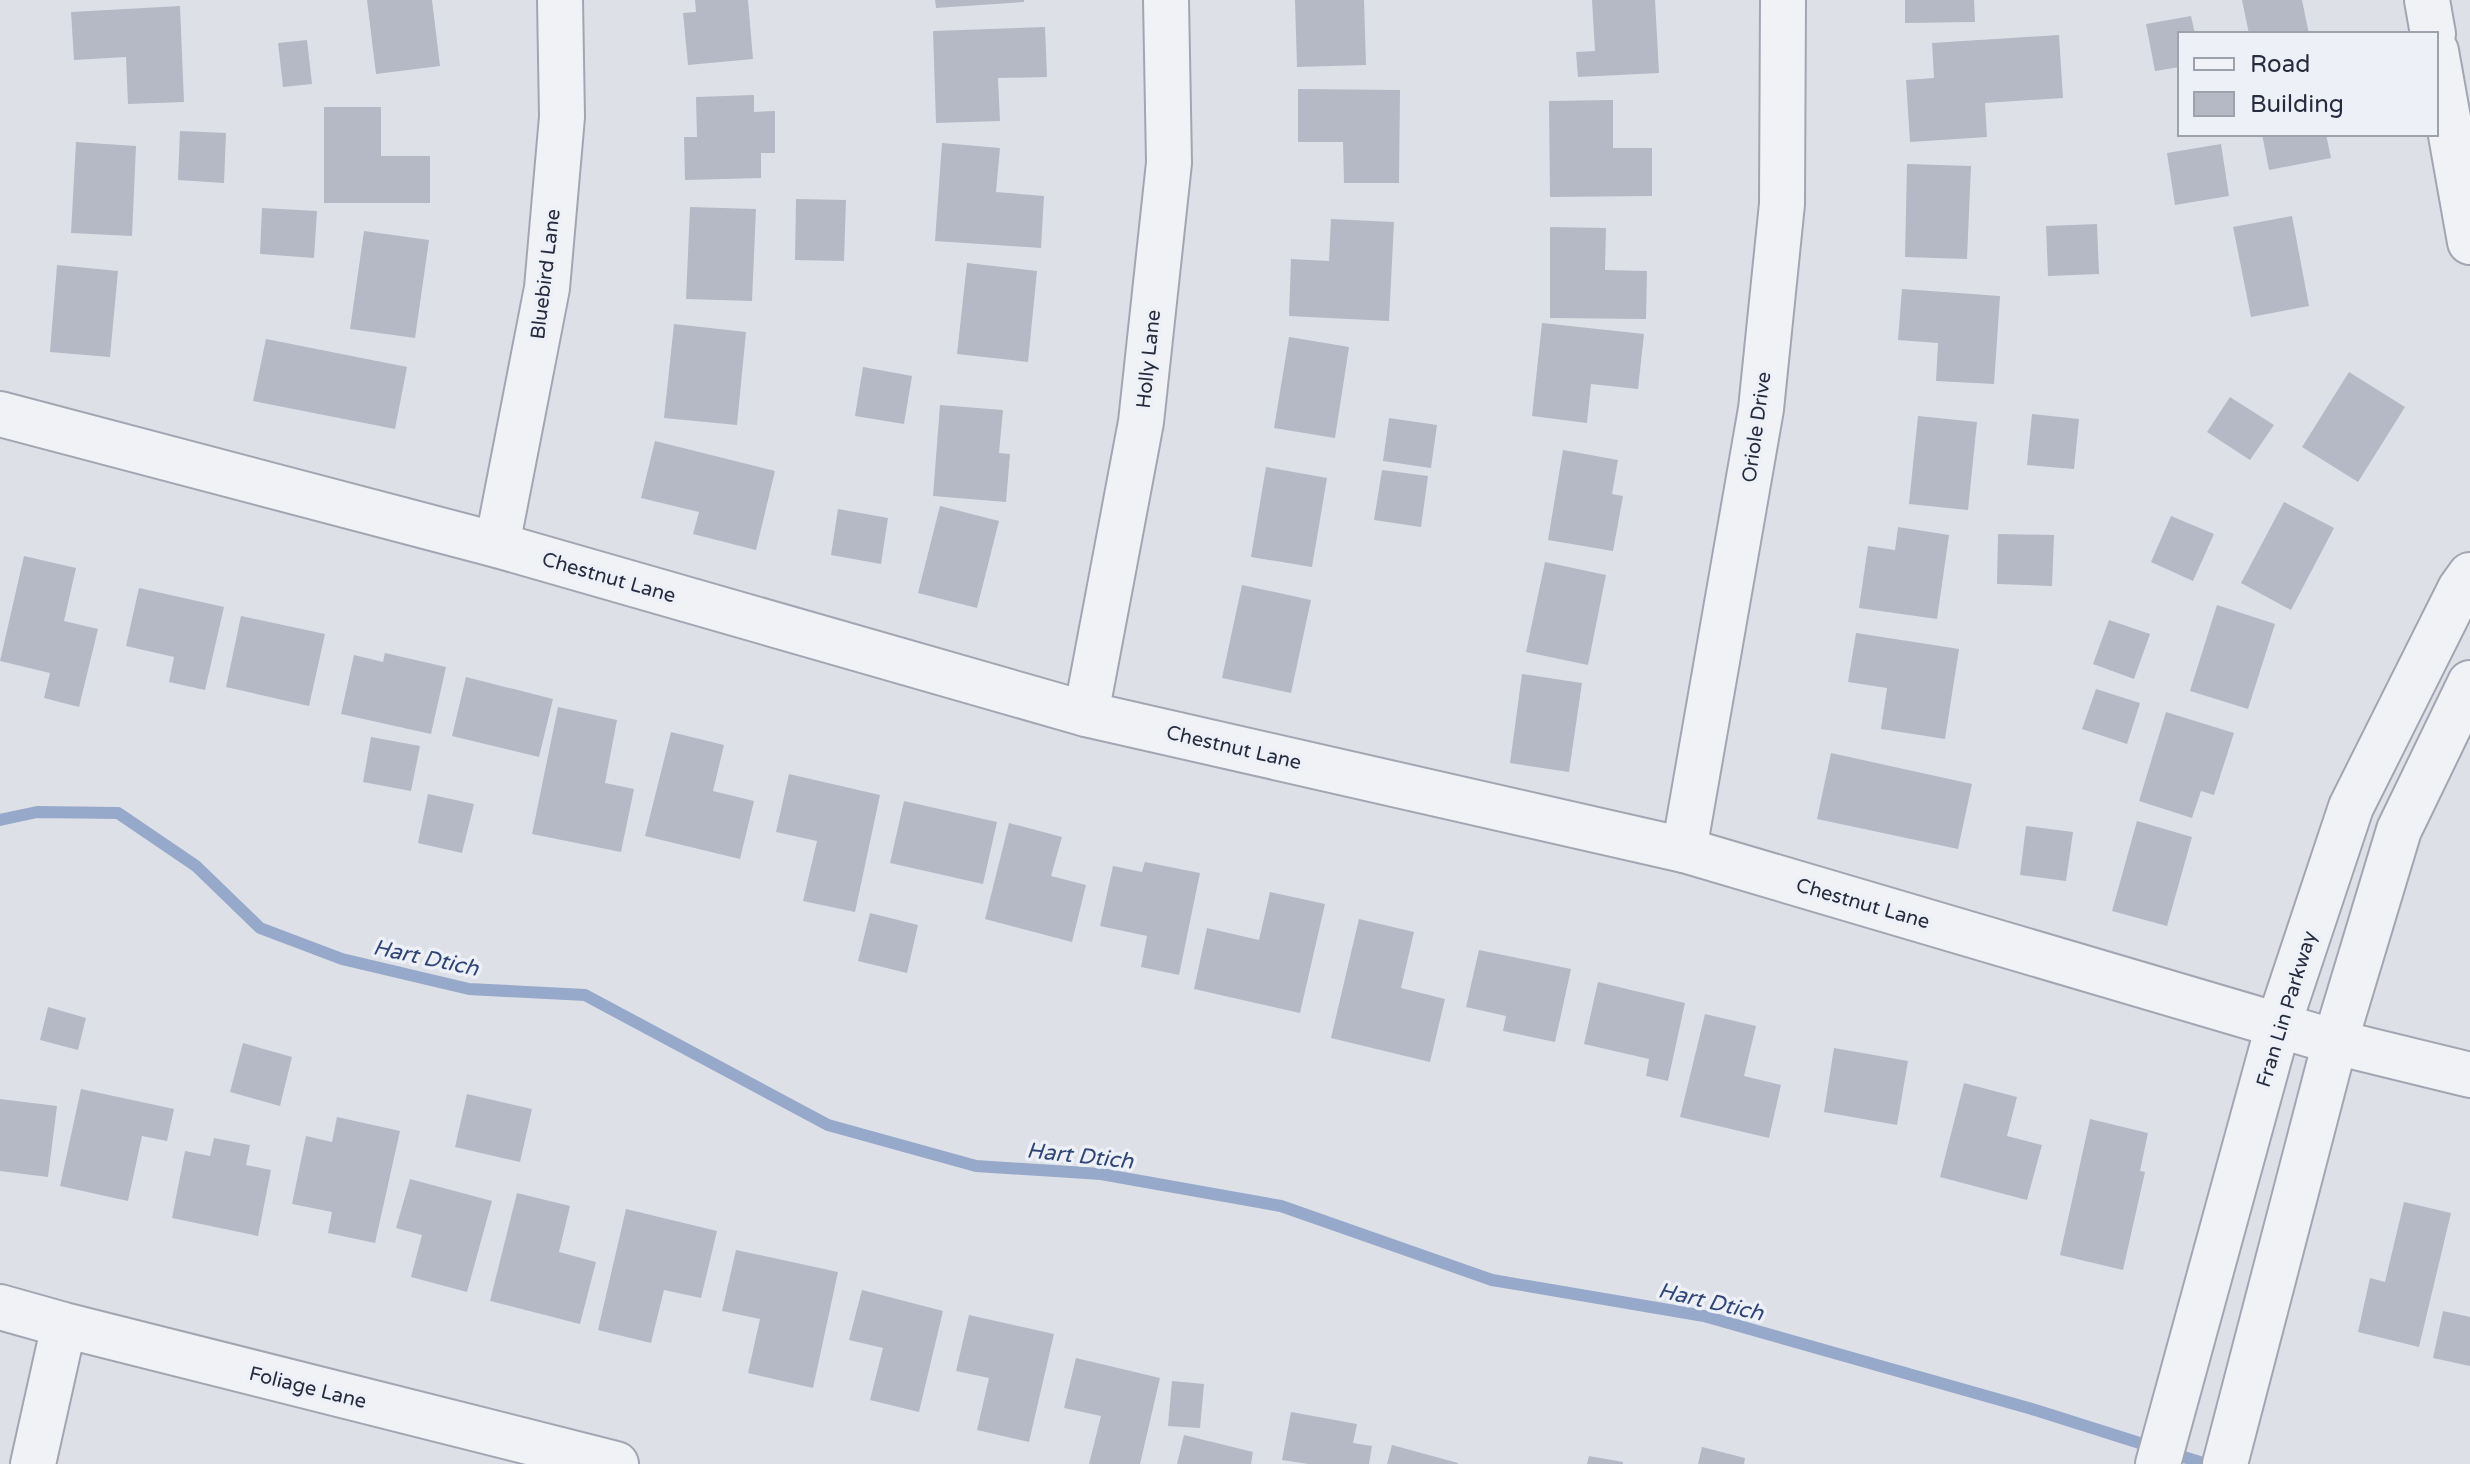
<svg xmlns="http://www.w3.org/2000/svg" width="2470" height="1464" font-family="'Varela Round',sans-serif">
<rect width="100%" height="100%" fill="#dee0e8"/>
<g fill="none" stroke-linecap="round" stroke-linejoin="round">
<path stroke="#97a9ca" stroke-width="12" d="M0 820 37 812 118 813 196 866 260 928 342 959 469 989 585 995 828 1125 976 1166 1101 1174 1281 1206 1492 1280 1704 1316 2032 1409 2206 1464"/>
</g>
<path fill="#b5b9c5" d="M367 0H432L440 66 376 74Z
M695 0H748L753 59 688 65 683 13 696 12Z
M935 0H1024V2L936 8Z
M1295 0H1364L1366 65 1297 67Z
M1592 0H1655L1659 73 1578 77 1576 52 1595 51Z
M1905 0H1974L1975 22 1905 23Z
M2242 0H2302L2309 34H2249Z
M180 6 184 102 128 104 126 57 74 60 71 12Z
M2191 16 2195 34H2180V67L2155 71 2146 24Z
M1045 27 1047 77 998 78 1000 121 936 123 933 31Z
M2059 35 2063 98 1985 103 1987 137 1910 142 1906 80 1934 78 1932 43Z
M307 40 312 84 283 87 278 43Z
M1298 89 1400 90 1399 183H1344L1343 142H1298Z
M754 95V112L775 111V153H761V178L685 180 684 137H697L696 97Z
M1613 100V148H1652V196L1550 197 1549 101Z
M324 107H381V156H430V203H324Z
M180 131 226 133 224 183 178 180Z
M2262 134H2326L2331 158 2269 170Z
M76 142 136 146 132 236 71 233Z
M942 143 1000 148 996 192 1044 196 1041 248 935 241Z
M2221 144 2229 196 2175 205 2167 153Z
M1907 164 1971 166 1967 259 1905 257Z
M796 199 846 200 844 261 795 260Z
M690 207 756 209 752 301 686 299Z
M262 208 317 211 314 258 260 254Z
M2292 216 2309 306 2251 317 2233 227Z
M1331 219 1394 222 1389 321 1289 316 1291 259 1329 261Z
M2097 224 2099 274 2048 276 2046 226Z
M1550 227 1606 228 1605 270 1647 271 1646 319 1550 318Z
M364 231 429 240 415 338 350 329Z
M967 263 1037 271 1028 362 957 354Z
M57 265 118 271 110 357 50 352Z
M1902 289 2000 296 1994 384 1936 381 1938 343 1898 340Z
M1542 323 1644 334 1638 389 1591 384 1587 423 1532 416Z
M674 324 746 332 737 425 664 418Z
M1289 337 1349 347 1335 438 1274 428Z
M266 339 407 367 395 429 253 401Z
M863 367 912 376 904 424 855 416Z
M2349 372 2405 407 2358 482 2302 447Z
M2230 397 2274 425 2250 460 2207 432Z
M940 405 1003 410 999 453 1010 454 1006 502 933 496Z
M2032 414 2079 419 2074 469 2027 465Z
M1918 416 1977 422 1968 510 1909 504Z
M1389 418 1437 425 1431 468 1383 461Z
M655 441 775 471 756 550 693 534 699 512 641 498Z
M1563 450 1618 460 1612 494 1623 496 1613 551 1548 540Z
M1266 467 1327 478 1312 567 1251 557Z
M1382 470 1428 476 1421 527 1374 520Z
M2284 502 2334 528 2291 610 2241 583Z
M940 506 999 521 977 608 918 593Z
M838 509 888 518 881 564 831 555Z
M2171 516 2214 534 2193 581 2151 562Z
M1898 527 1949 535 1937 619 1859 608 1868 546 1895 550Z
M1998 534 2054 535 2052 586 1997 584Z
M24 556 76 568 64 621 98 629 79 707 44 698 50 673 0 661Z
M1545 562 1606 575 1588 665 1526 652Z
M1242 585 1311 600 1291 693 1222 678Z
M139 588 224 607 205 690 169 682 174 657 126 646Z
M2217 605 2275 624 2248 709 2190 691Z
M241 616 325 634 309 706 226 687Z
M2109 620 2150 634 2134 679 2093 664Z
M1856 633 1959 649 1945 739 1881 729 1887 688 1848 682Z
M385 653 446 667 431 734 341 714 354 655 383 662Z
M1522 674 1582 683 1569 772 1510 763Z
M466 677 553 699 539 757 452 736Z
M2096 689 2140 703 2127 744 2082 729Z
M558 707 617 720 605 783 634 789 621 852 532 834Z
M2166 712 2234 733 2214 795 2201 791 2192 818 2139 801Z
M671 732 724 745 713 791 754 801 740 859 645 836Z
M371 737 420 746 411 791 363 782Z
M1831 753 1972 784 1958 849 1817 819Z
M789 774 880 795 855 912 803 901 817 841 776 832Z
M428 794 474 804 462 853 418 843Z
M904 801 997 822 983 884 890 863Z
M2137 821 2192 837 2167 926 2112 911Z
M1009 823 1062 837 1051 876 1086 885 1072 942 985 919Z
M2026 826 2073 832 2066 881 2020 875Z
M1145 862 1200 873 1179 975 1141 967 1147 936 1100 926 1113 866 1142 872Z
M1270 892 1325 904 1300 1013 1194 989 1207 928 1259 940Z
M870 913 918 925 907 973 858 961Z
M1359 919 1414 932 1401 988 1445 999 1430 1062 1331 1038Z
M1479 950 1571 969 1555 1042 1503 1031 1506 1016 1466 1007Z
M1598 982 1685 1003 1668 1081 1646 1076 1649 1059 1584 1044Z
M48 1007 86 1018 78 1050 40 1040Z
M1705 1014 1756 1026 1744 1076 1781 1085 1769 1138 1680 1117Z
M243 1043 292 1057 280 1106 230 1092Z
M1834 1048 1908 1061 1897 1125 1824 1112Z
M1964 1083 2017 1097 2007 1136 2042 1145 2027 1200 1940 1177Z
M81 1089 174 1109 167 1141 142 1136 128 1201 60 1186Z
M467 1094 532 1109 520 1162 455 1147Z
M0 1099 57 1106 48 1177 0 1171Z
M337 1117 400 1131 375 1243 328 1233 332 1212 292 1204 306 1136 332 1142Z
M2090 1119 2148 1133 2140 1171 2145 1172 2123 1270 2060 1255Z
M214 1138 250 1145 246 1165 271 1170 258 1236 172 1218 185 1151 210 1156Z
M410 1179 492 1201 467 1292 411 1277 422 1235 396 1228Z
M517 1193 570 1206 559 1252 596 1262 580 1324 490 1301Z
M2404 1202 2451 1213 2419 1347 2358 1332 2370 1278 2385 1282Z
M626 1209 717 1231 701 1298 664 1290 651 1343 598 1330Z
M736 1250 838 1272 813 1388 748 1373 760 1319 722 1311Z
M862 1290 943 1311 919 1412 870 1400 883 1348 849 1340Z
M2443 1311 2470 1317V1366L2433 1358Z
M969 1315 1054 1334 1029 1442 977 1430 989 1378 956 1371Z
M1076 1358 1160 1378 1140 1464H1089L1101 1416 1064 1408Z
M1172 1381 1204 1384 1200 1428 1168 1426Z
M1291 1412 1357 1424 1353 1443 1372 1446 1369 1464H1308L1282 1460Z
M1184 1435 1253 1452 1251 1464H1177Z
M1392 1445 1458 1463V1464H1387Z
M1702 1447 1745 1458 1744 1464H1698Z
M1589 1456 1623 1462V1464H1587Z"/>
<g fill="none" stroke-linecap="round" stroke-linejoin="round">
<defs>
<path id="minor" d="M2427 0 2433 34
M2436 51 2470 242
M497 545 547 288 562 117 560 0
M1086 714 1141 422 1169 163 1166 0
M1684 850 1761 409 1782 204 1783 0
M2335 1042 2470 1075
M0 1307 64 1325 616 1464
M33 1464 64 1325"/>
<path id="tertiary" d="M0 414 497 545 1086 714 1684 850 2335 1042
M2158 1464 2278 1026 2351 807 2460 589 2470 575
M2225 1464 2335 1042 2399 830 2470 683"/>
</defs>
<use href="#minor" stroke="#a3a6b2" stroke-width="48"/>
<use href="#tertiary" stroke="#a3a6b2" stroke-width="48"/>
<use href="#minor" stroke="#f0f2f6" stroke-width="44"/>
<use href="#tertiary" stroke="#f0f2f6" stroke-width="44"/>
</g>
<g text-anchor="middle" stroke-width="7" stroke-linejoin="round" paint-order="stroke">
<g font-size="20" fill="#262c3f" stroke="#edf0f6">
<text transform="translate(545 274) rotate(-83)" y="7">Bluebird Lane</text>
<text transform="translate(1148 359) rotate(-84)" y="7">Holly Lane</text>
<text transform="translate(1756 427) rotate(-82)" y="7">Oriole Drive</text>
<text transform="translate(609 577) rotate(16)" y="7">Chestnut Lane</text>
<text transform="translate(1234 747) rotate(13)" y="7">Chestnut Lane</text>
<text transform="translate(1863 903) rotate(16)" y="7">Chestnut Lane</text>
<text transform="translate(2286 1009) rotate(-73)" y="7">Fran Lin Parkway</text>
<text transform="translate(308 1387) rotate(14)" y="7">Foliage Lane</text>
</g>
<g font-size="22" font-style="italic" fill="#2f4575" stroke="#edf0f6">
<text transform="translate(426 957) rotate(12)" y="8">Hart Dtich</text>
<text transform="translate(1080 1155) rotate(6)" y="8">Hart Dtich</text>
<text transform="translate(1711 1301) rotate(13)" y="8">Hart Dtich</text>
</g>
</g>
<rect x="2178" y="32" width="260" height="104" fill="#edf0f6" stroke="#9da2ad" stroke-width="2"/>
<rect x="2194" y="58" width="40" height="12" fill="#f0f2f6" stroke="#9da2ad" stroke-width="2"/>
<text x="2250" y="72" font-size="24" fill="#262c3f">Road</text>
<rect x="2194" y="92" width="40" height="24" fill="#b5b9c5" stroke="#9da2ad" stroke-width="2"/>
<text x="2250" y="112" font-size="24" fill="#262c3f">Building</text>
</svg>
